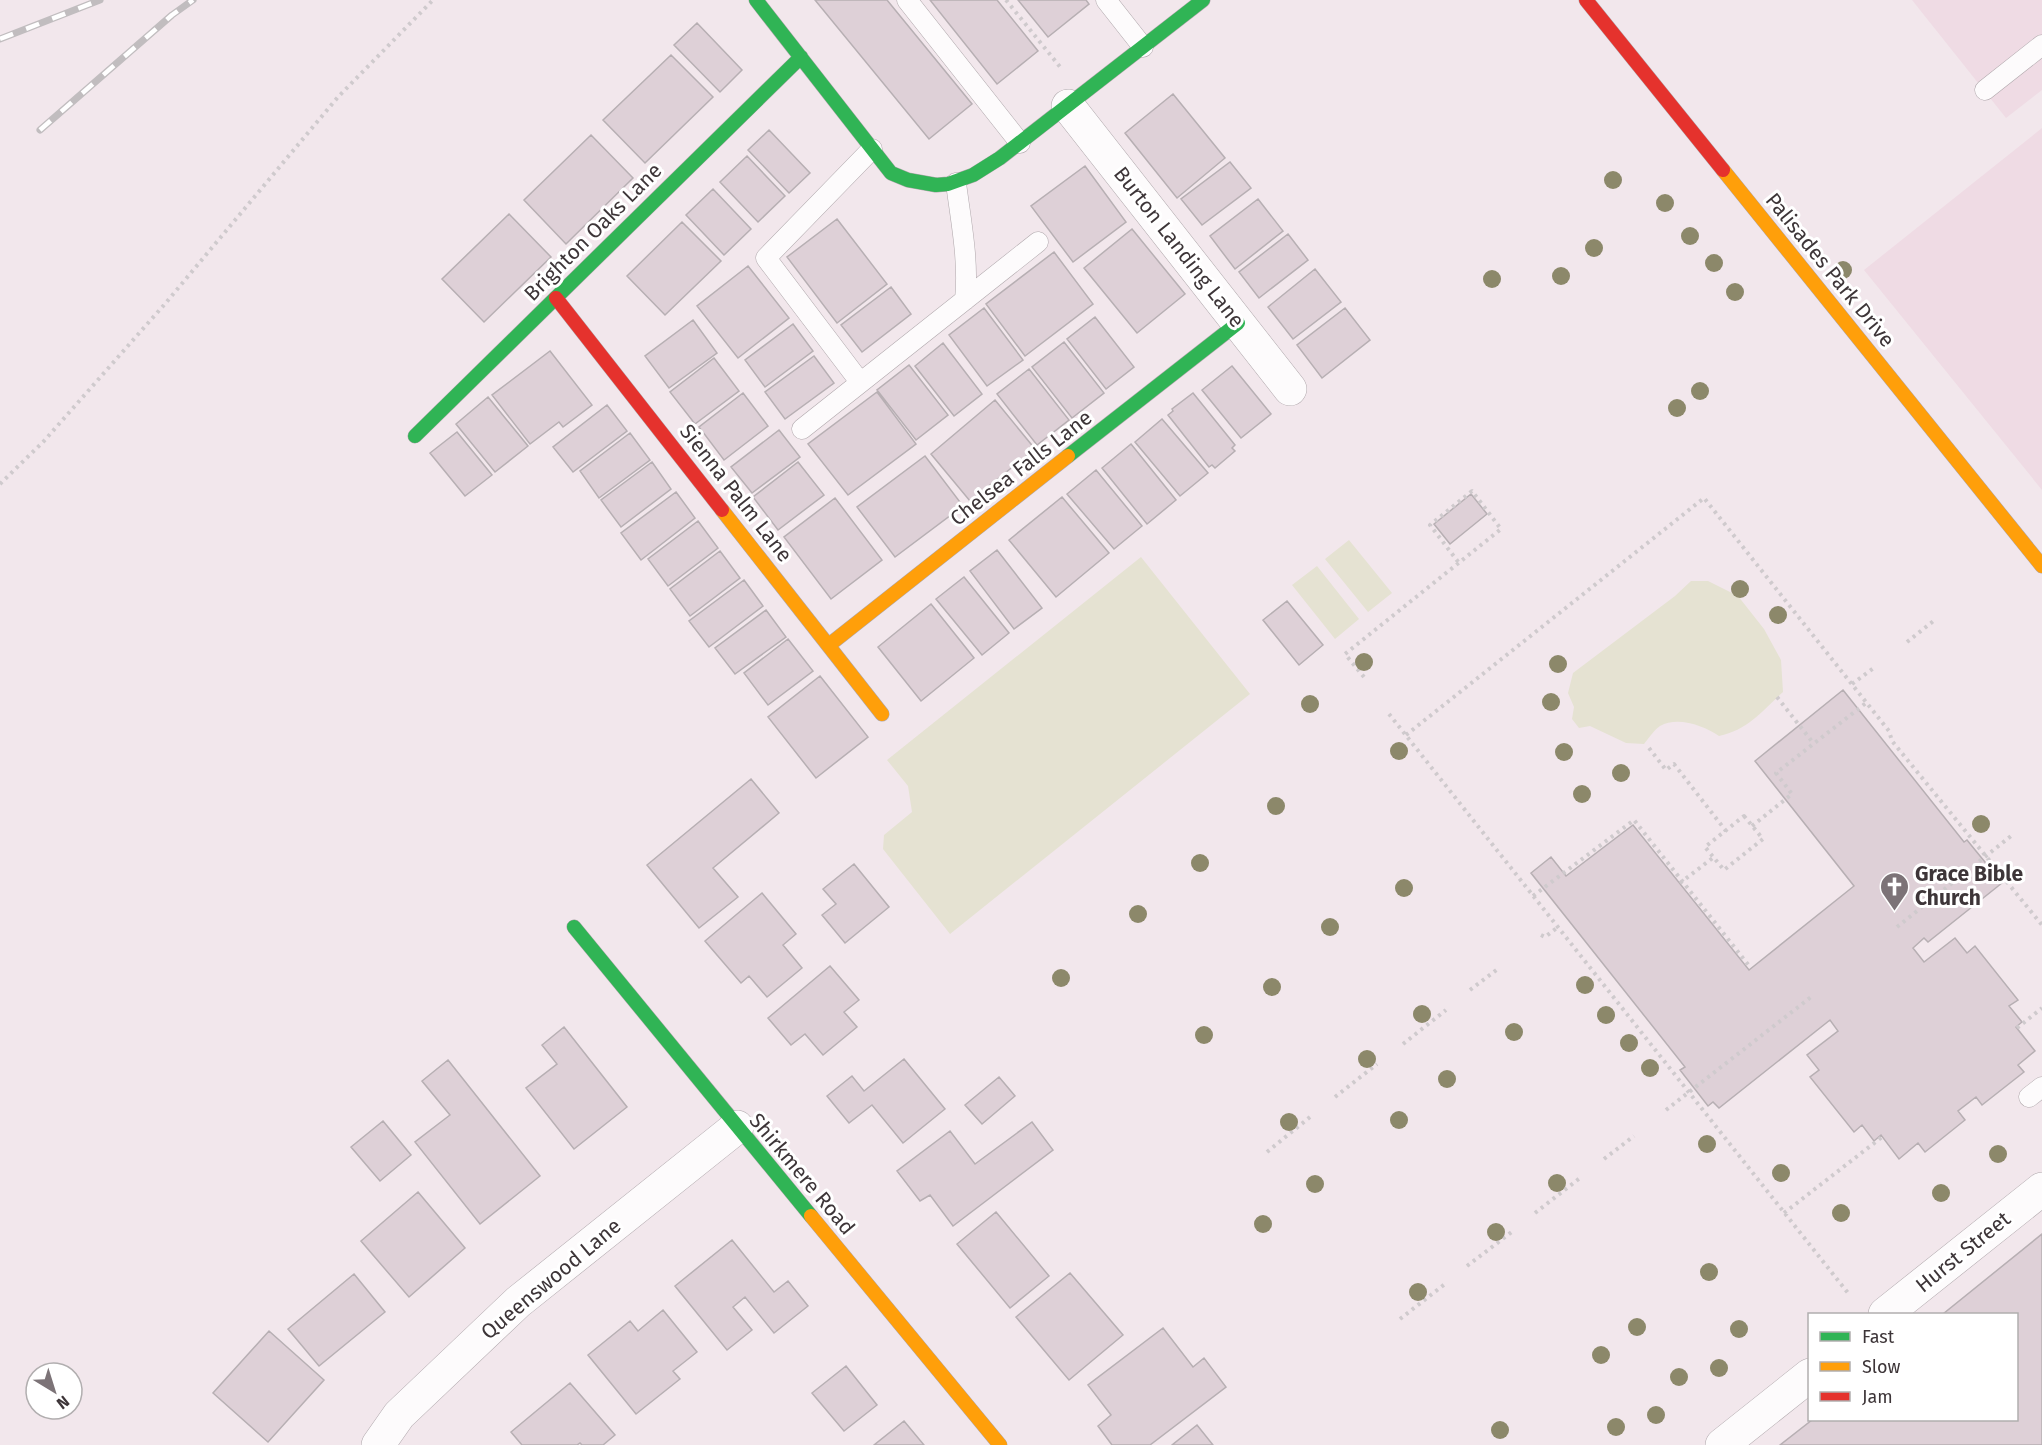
<svg xmlns="http://www.w3.org/2000/svg" width="2042" height="1445" font-family="'Fira Sans',sans-serif">
<rect width="100%" height="100%" fill="#f2e7ec"/>
<path fill="#efdbe4" d="M1912 0H2042V90L2006 118Z
M2042 128V490L1864 270Z"/>
<path fill="#e5e2d2" d="M1349 540 1392 593 1368 612 1325 559Z
M1141 557 1250 694 950 934 883 849 884 835 912 812 908 786 887 760Z
M1317 566 1359 619 1335 639 1292 585Z
M1691 581H1708L1738 596 1764 629 1781 660 1783 692C1762 711 1748 730 1719 736 1704 726 1678 716 1660 726 1654 730 1648 739 1644 744L1626 743 1590 726 1579 728 1572 719 1574 707 1568 693 1573 673 1675 596Z"/>
<path fill="#ded0d7" stroke="#b7afb3" stroke-width="1.5" d="M815 0H887L972 104 929 139Z
M930 0H997L1038 51 997 84Z
M1018 0H1086L1089 4 1048 37Z
M697 23 742 70 720 92 674 45Z
M671 55 713 97 645 163 603 120Z
M1173 94 1225 158 1177 198 1125 133Z
M769 130 810 173 789 193 748 150Z
M591 135 633 178 566 244 524 200Z
M747 156 785 196 758 222 720 182Z
M1230 162 1251 188 1202 225 1181 199Z
M1085 166 1126 222 1073 262 1031 206Z
M713 189 751 229 724 255 686 215Z
M1258 199 1283 231 1235 269 1210 236Z
M509 214 551 257 484 322 442 279Z
M837 219 887 284 837 323 787 257Z
M682 222 721 261 665 315 627 276Z
M1132 229 1185 294 1137 333 1084 268Z
M1288 234 1308 260 1259 298 1239 272Z
M1054 252 1093 304 1025 356 986 304Z
M748 266 789 318 738 358 697 306Z
M1315 269 1341 302 1293 339 1268 307Z
M891 287 911 314 862 352 841 325Z
M984 308 1023 360 987 386 949 335Z
M1345 308 1370 340 1322 378 1297 345Z
M1095 317 1134 367 1106 389 1067 339Z
M693 320 717 353 669 388 645 356Z
M793 324 813 351 765 387 745 360Z
M1064 342 1104 393 1072 418 1032 367Z
M943 343 982 394 954 416 915 366Z
M550 351 592 405 563 427 559 422 530 444 492 395Z
M814 356 834 383 785 419 765 392Z
M714 358 739 391 695 424 670 392Z
M909 365 948 415 916 440 877 390Z
M1232 366 1271 414 1241 438 1202 390Z
M1029 369 1069 420 1037 445 997 394Z
M877 392 916 444 848 495 808 444Z
M743 393 768 426 724 460 699 427Z
M1193 393 1235 445 1232 448 1235 451 1215 468 1212 465 1209 467 1168 415 1173 411 1172 409Z
M488 397 528 446 495 472 456 424Z
M995 400 1035 449 970 501 931 454Z
M607 405 627 431 573 472 553 447Z
M1162 419 1208 473 1180 496 1135 442Z
M779 430 800 457 752 493 731 467Z
M457 432 492 475 465 496 430 453Z
M630 433 650 460 599 498 580 471Z
M1131 444 1176 500 1147 524 1102 468Z
M925 456 963 506 895 557 857 507Z
M652 462 671 489 621 527 601 500Z
M798 462 824 495 778 530 753 497Z
M1096 470 1142 526 1114 549 1067 494Z
M676 492 695 518 641 560 621 533Z
M1471 494 1487 514 1450 544 1434 524Z
M1062 497 1109 553 1056 597 1009 540Z
M835 498 882 560 831 599 784 537Z
M698 521 718 548 668 586 648 559Z
M997 550 1042 608 1014 629 970 571Z
M720 551 740 578 690 616 670 589Z
M964 577 1009 633 982 655 936 599Z
M744 580 763 606 709 647 689 621Z
M1287 601 1323 645 1299 665 1263 620Z
M931 604 974 658 921 701 878 647Z
M766 610 786 637 735 674 715 648Z
M788 639 813 671 768 705 744 673Z
M820 676 868 737 816 778 768 717Z
M1843 690 1964 842 1967 840 2002 883 1928 942 1924 938 1913 948 1924 962 1955 938 1967 953 1975 946 2018 1000 2009 1006 2022 1022 2016 1027 2035 1051 2018 1065 2024 1072 1982 1105 1976 1097 1958 1111 1965 1120 1925 1152 1918 1143 1899 1159 1881 1135 1874 1141 1862 1125 1854 1132 1810 1077 1819 1070 1807 1055 1838 1031 1830 1020 1719 1108 1713 1102 1708 1106 1680 1070 1685 1067 1531 873 1551 857 1566 876 1633 825 1749 970 1854 886 1755 761Z
M751 779 779 813 713 868 738 897 699 928 647 865Z
M854 864 889 907 845 943 822 915 836 904 823 889Z
M762 893 796 934 783 945 802 968 767 997 749 976 741 983 705 941Z
M830 966 859 1000 844 1012 857 1027 823 1055 805 1034 791 1045 768 1018Z
M564 1027 627 1107 574 1149 526 1088 557 1064 542 1045Z
M904 1059 945 1109 903 1143 872 1105 849 1123 827 1096 852 1076 864 1091Z
M448 1060 540 1176 480 1224 415 1142 450 1115 422 1081Z
M999 1077 1015 1096 982 1124 965 1105Z
M383 1121 411 1155 380 1181 351 1147Z
M1032 1122 1053 1150 953 1226 930 1195 920 1201 897 1171 950 1131 975 1164Z
M418 1192 465 1248 409 1297 361 1241Z
M996 1212 1049 1276 1010 1308 957 1244Z
M2042 1234V1445H1780L1812 1420H2016V1314H1943Z
M732 1240 774 1292 788 1281 808 1306 774 1333 745 1297 733 1307 752 1330 727 1350 675 1286Z
M1070 1273 1123 1335 1069 1380 1016 1317Z
M354 1274 385 1312 319 1366 288 1329Z
M663 1310 697 1352 673 1371 680 1379 636 1414 588 1355 630 1321 638 1331Z
M1163 1328 1193 1367 1204 1358 1226 1387 1150 1445H1112L1098 1426 1111 1415 1088 1385Z
M269 1331 324 1380 268 1442 213 1393Z
M846 1366 877 1405 844 1431 812 1393Z
M570 1383 615 1435 603 1445H582L580 1443 577 1445H522L511 1432Z
M904 1421 924 1445H874Z
M1197 1425 1213 1445H1172Z"/>
<g fill="none" stroke-linecap="round" stroke-linejoin="round">
<defs>
<path id="lane" d="M907 0 1020 143
M1106 0 1143 47
M1985 90 2042 45
M956 183C961 222 969 261 965 300
M860 382 766 258 872 149
M802 429 1038 242
M2029 1097 2042 1087"/>
<path id="street" d="M1068 106 1290 389
M1885 1314 2042 1189
M378 1445 399 1415 518 1302 737 1127
M1722 1445 1810 1375"/>
<path id="fast" d="M756 0 891 173 908 180 936 185 948 184 973 175 1000 158 1203 0
M415 436 801 57
M1068 456 1238 323
M574 927 811 1216"/>
<path id="slow" d="M1723 170 2042 566
M722 510 882 714
M829 645 1068 456
M811 1216 1000 1445"/>
<path id="jam" d="M1586 0 1723 170
M556 298 722 510"/>
</defs>
<use href="#lane" stroke="#afa7ab" stroke-width="21"/>
<use href="#street" stroke="#afa7ab" stroke-width="34"/>
<use href="#fast" stroke="#afa7ab" stroke-width="15"/>
<use href="#slow" stroke="#afa7ab" stroke-width="15"/>
<use href="#jam" stroke="#afa7ab" stroke-width="15"/>
<path stroke="#cfcacd" stroke-width="4" stroke-dasharray="3 4.5" stroke-linecap="butt" d="M1006 0 1061 68
M0 484 44 441 164 305 338 97 433 0
M1907 642 1936 619
M1364 677 1345 654 1501 529 1472 491 1430 525 1459 563
M1852 684 1875 667
M1777 697 1814 744
M1389 714 1848 1293
M1406 735 1704 498 1889 731 1892 741 2042 925
M1649 748 1666 770 1674 764 1726 831
M1744 816 1763 839 1724 870 1705 847Z
M1752 826 1792 794 1776 773 1866 703
M1680 883 1714 857
M1533 896 1634 820 1750 967
M1897 927 2011 836
M1541 935 1545 937 1558 927
M1470 990 1499 968
M2017 1028 2042 1008
M1403 1044 1446 1010
M1335 1097 1377 1064
M1666 1110 1811 997
M1267 1152 1310 1117
M1604 1159 1634 1136
M1535 1213 1580 1178
M1784 1213 1882 1137
M1467 1266 1513 1231
M1400 1319 1445 1284"/>
<use href="#lane" stroke="#fdfbfc" stroke-width="20"/>
<use href="#street" stroke="#fdfbfc" stroke-width="33"/>
<use href="#fast" stroke="#30b455" stroke-width="14"/>
<use href="#slow" stroke="#ff9f0a" stroke-width="14"/>
<use href="#jam" stroke="#e5322d" stroke-width="14"/>
<defs>
<path id="rail" d="M0 39 100 0
M40 130 172 15 193 0"/>
</defs>
<use href="#rail" stroke="#c1bdbf" stroke-width="7"/>
<use href="#rail" stroke="#fff" stroke-width="4.5" stroke-dasharray="14" stroke-linecap="butt"/>
</g>
<g fill="#8c886a">
<circle cx="1613" cy="180" r="9"/>
<circle cx="1665" cy="203" r="9"/>
<circle cx="1690" cy="236" r="9"/>
<circle cx="1594" cy="248" r="9"/>
<circle cx="1714" cy="263" r="9"/>
<circle cx="1843" cy="270" r="9"/>
<circle cx="1561" cy="276" r="9"/>
<circle cx="1492" cy="279" r="9"/>
<circle cx="1735" cy="292" r="9"/>
<circle cx="1700" cy="391" r="9"/>
<circle cx="1677" cy="408" r="9"/>
<circle cx="1740" cy="589" r="9"/>
<circle cx="1778" cy="615" r="9"/>
<circle cx="1364" cy="662" r="9"/>
<circle cx="1558" cy="664" r="9"/>
<circle cx="1551" cy="702" r="9"/>
<circle cx="1310" cy="704" r="9"/>
<circle cx="1399" cy="751" r="9"/>
<circle cx="1564" cy="752" r="9"/>
<circle cx="1621" cy="773" r="9"/>
<circle cx="1582" cy="794" r="9"/>
<circle cx="1276" cy="806" r="9"/>
<circle cx="1981" cy="824" r="9"/>
<circle cx="1200" cy="863" r="9"/>
<circle cx="1404" cy="888" r="9"/>
<circle cx="1138" cy="914" r="9"/>
<circle cx="1330" cy="927" r="9"/>
<circle cx="1061" cy="978" r="9"/>
<circle cx="1585" cy="985" r="9"/>
<circle cx="1272" cy="987" r="9"/>
<circle cx="1422" cy="1014" r="9"/>
<circle cx="1606" cy="1015" r="9"/>
<circle cx="1514" cy="1032" r="9"/>
<circle cx="1204" cy="1035" r="9"/>
<circle cx="1629" cy="1043" r="9"/>
<circle cx="1367" cy="1059" r="9"/>
<circle cx="1650" cy="1068" r="9"/>
<circle cx="1447" cy="1079" r="9"/>
<circle cx="1399" cy="1120" r="9"/>
<circle cx="1289" cy="1122" r="9"/>
<circle cx="1707" cy="1144" r="9"/>
<circle cx="1998" cy="1154" r="9"/>
<circle cx="1781" cy="1173" r="9"/>
<circle cx="1557" cy="1183" r="9"/>
<circle cx="1315" cy="1184" r="9"/>
<circle cx="1941" cy="1193" r="9"/>
<circle cx="1841" cy="1213" r="9"/>
<circle cx="1263" cy="1224" r="9"/>
<circle cx="1496" cy="1232" r="9"/>
<circle cx="1709" cy="1272" r="9"/>
<circle cx="1418" cy="1292" r="9"/>
<circle cx="1637" cy="1327" r="9"/>
<circle cx="1739" cy="1329" r="9"/>
<circle cx="1601" cy="1355" r="9"/>
<circle cx="1719" cy="1368" r="9"/>
<circle cx="1679" cy="1377" r="9"/>
<circle cx="1656" cy="1415" r="9"/>
<circle cx="1616" cy="1427" r="9"/>
<circle cx="1500" cy="1430" r="9"/>
</g>
<defs>
<symbol id="church-pin" viewBox="-11 -11 22 30"><path d="M0 17L-7.5 6A9.5 9.5 0 1 1 7.5 6Z" fill="#7c7377" stroke="#fff"/><path d="M-1.2-6h2.4v3.5h3.3v2.4h-3.3V6h-2.4V-.1h-3.3v-2.4h3.3Z" fill="#fff"/></symbol>
</defs>
<g fill-rule="evenodd">
<use href="#church-pin" x="1878" y="870" width="33" height="45"/>
</g>
<g text-anchor="middle" stroke-width="6" stroke-linejoin="round" paint-order="stroke">
<g font-size="21" fill="#3d3538" stroke="#fff">
<text transform="translate(593 232) rotate(-45)" y="7">Brighton Oaks Lane</text>
<text transform="translate(1179 247) rotate(52)" y="7">Burton Landing Lane</text>
<text transform="translate(1830 270) rotate(51)" y="7">Palisades Park Drive</text>
<text transform="translate(1021 468) rotate(-38)" y="7">Chelsea Falls Lane</text>
<text transform="translate(736 493) rotate(52)" y="7">Sienna Palm Lane</text>
<text transform="translate(802 1174) rotate(50)" y="7">Shirkmere Road</text>
<text transform="translate(1963 1252) rotate(-39)" y="7">Hurst Street</text>
<text transform="translate(551 1279) rotate(-40)" y="7">Queenswood Lane</text>
</g>
<g font-size="21" font-weight="bold" fill="#3d3538" stroke="#fff" text-anchor="start">
<text x="1915" y="881">Grace Bible<tspan x="1915" dy="24">Church</tspan></text>
</g>
</g>
<rect x="1808" y="1313" width="210" height="108" fill="#ffffff" stroke="#b1aeaf" stroke-width="1.5"/>
<rect x="1820" y="1332" width="30" height="9" fill="#30b455" stroke="#b1aeaf" stroke-width="1.5"/>
<text x="1862" y="1343" font-size="18" fill="#3d3538">Fast</text>
<rect x="1820" y="1362" width="30" height="9" fill="#ff9f0a" stroke="#b1aeaf" stroke-width="1.5"/>
<text x="1862" y="1373" font-size="18" fill="#3d3538">Slow</text>
<rect x="1820" y="1392" width="30" height="9" fill="#e5322d" stroke="#b1aeaf" stroke-width="1.5"/>
<text x="1862" y="1403" font-size="18" fill="#3d3538">Jam</text>
<g transform="translate(54 1391) rotate(142)"><circle r="28" fill="#ffffff" stroke="#b1aeaf" stroke-width="1.5"/>
<path d="M0-4.5L10 22L0 15L-10 22Z" fill="#7c7377"/>
<text y="-9" font-size="16" font-weight="bold" text-anchor="middle" fill="#3d3538">N</text>
</g>
</svg>
